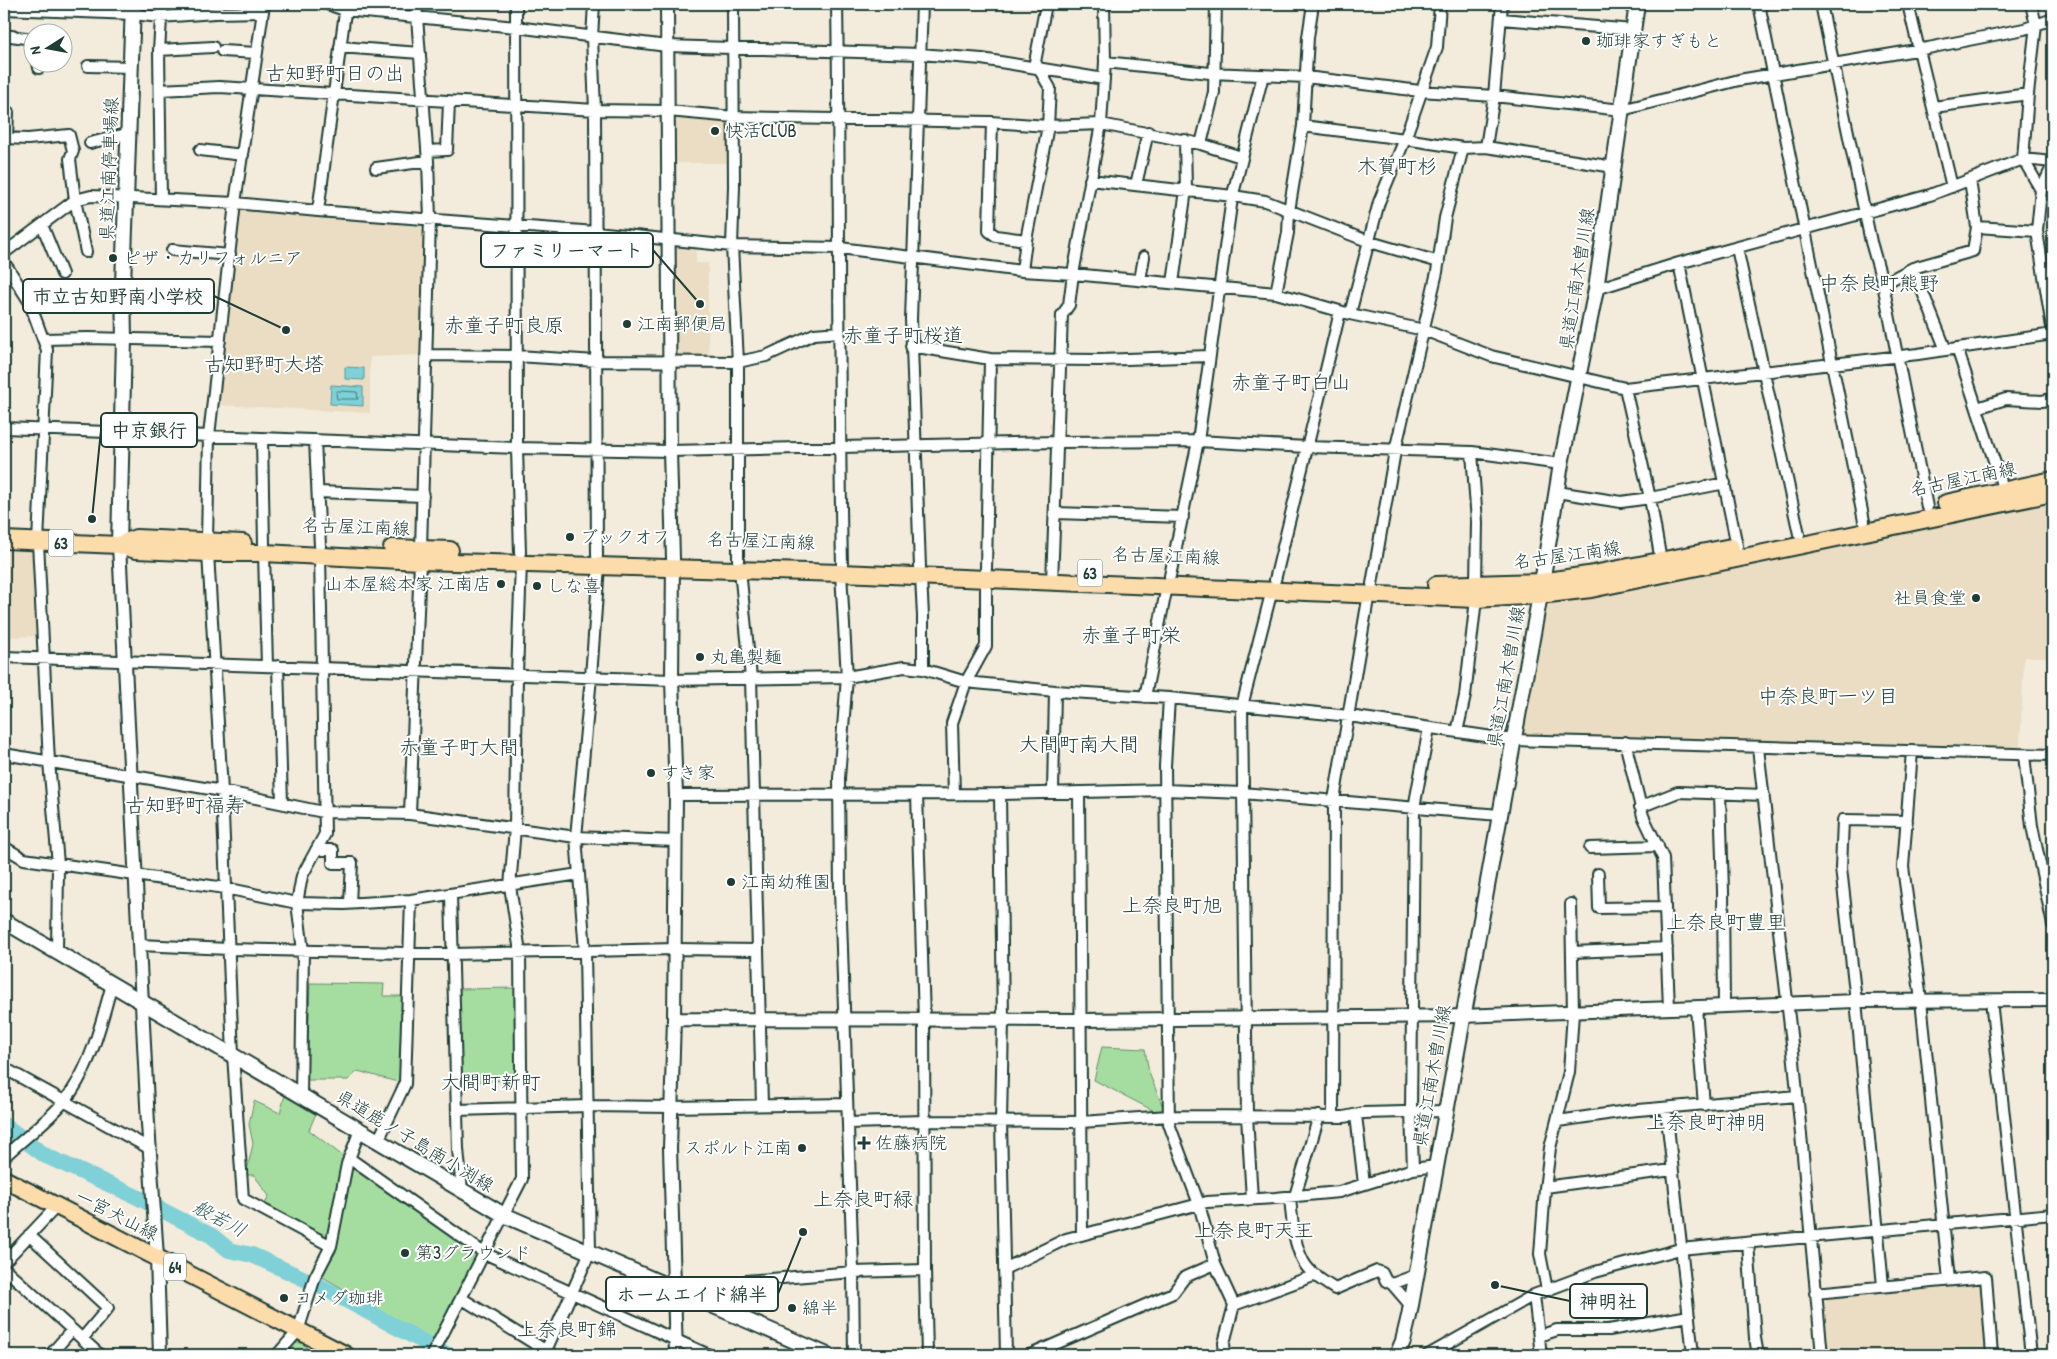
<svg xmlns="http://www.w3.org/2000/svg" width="2057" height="1359" font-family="'Patrick Hand','Klee One',sans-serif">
<rect width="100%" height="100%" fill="#f3ebdc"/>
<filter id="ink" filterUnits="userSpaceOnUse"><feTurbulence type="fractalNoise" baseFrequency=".02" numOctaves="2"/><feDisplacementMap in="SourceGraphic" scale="10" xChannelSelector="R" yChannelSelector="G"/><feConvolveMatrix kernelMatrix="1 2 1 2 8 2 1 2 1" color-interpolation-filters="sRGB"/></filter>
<g filter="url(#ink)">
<path fill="#eaddc4" d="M672 114 732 118V163H673Z
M239 210 426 223 422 355 370 357V413L218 405Z
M669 241 696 244V263H708V322H670Z
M671 324H708L709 360H670Z
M2053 503V657H2024L2020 748 2016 751 1524 738 1520 733 1542 610 1549 603Z
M4 544 35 546 38 636 4 637Z
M1983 1280 1990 1355H1827L1823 1297Z"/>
<path fill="#a5dda1" stroke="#628d6a" d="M310 983 384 984 383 996H406L401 1083 358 1071 348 1080H307Z
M515 988 517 1080 459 1082 457 989Z
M1102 1047 1145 1049 1149 1073 1163 1107 1160 1114 1094 1080Z
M285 1095 317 1111 309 1130 344 1157 328 1240 264 1206 269 1196 254 1175H246L253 1144 249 1124 254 1101 280 1113Z
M350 1165 478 1254 433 1341 321 1276 336 1252Z
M301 1342 314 1355H282L291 1345Z"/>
<path fill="#7fd1d7" stroke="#599696" d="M345 367 364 368V380L345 379Z
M331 385 363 387V406L330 404Z"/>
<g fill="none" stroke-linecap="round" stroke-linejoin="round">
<path stroke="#457875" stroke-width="1" d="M338 391 357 392 358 399H337L336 393Z"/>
<path stroke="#7fd1d7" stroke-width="16" d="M4 1125 46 1156 135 1196 212 1236 229 1250 252 1255 318 1285 448 1355"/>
<defs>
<path id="minor" d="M327 4 345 10 516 27 667 46 920 54 982 59 1104 79
M416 4 428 161 430 219 421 549
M516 4 517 448 520 553
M594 4 592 37 595 110 597 556
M733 4 734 187 732 246 738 362V560
M837 4C840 191 838 378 842 565
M1104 4 1105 62
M1759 4 1864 521
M1821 4 1871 242 1883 284 1927 507
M1908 4 1952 187
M2031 4 2036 25 2028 94 2023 159 2041 190
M4 9 133 14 160 17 215 13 263 12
M1501 19 1634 30
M4 35 32 39
M340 47 420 53
M159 50 213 47
M222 51 257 53
M38 62 39 68
M88 66 132 67
M160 90 219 87 253 89 595 110 668 111 734 117 990 122 1048 126 1101 124 1201 144 1241 157
M1934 107 2028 94
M992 122 989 231 996 236 1026 240
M1303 126 1405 139 1463 148 1486 147 1614 167
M4 138 28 139 69 135 73 151 70 159 75 200 86 252
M7 138 8 112
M90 143 130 133
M1201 144 1214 92 1216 4
M1486 147 1494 96 1502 4
M200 150 243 155
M427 151 447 150 449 102
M376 168 428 161
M1090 180 1233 196 1265 201 1370 242 1439 262
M1970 180 1977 227
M1136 185 1148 132
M161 199 159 50 162 4
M318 211 346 5
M42 225 62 274
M1737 248 1799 534
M172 250 230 255
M4 253 75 200 91 196 235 203 318 211 596 232 732 246 840 248 1022 271 1073 274 1276 293 1350 314 1424 330 1491 356 1625 388 1918 354 2053 334
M4 262 29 301 47 350 38 542 49 762 58 864 57 953
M1679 263 1737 546
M1913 268 1946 350
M1022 271 1026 240 1048 126 1050 88 1035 62 1046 4
M1140 280 1144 257
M1173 283 1186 190 1185 140
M1883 284 1913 268 1973 251 1977 227 2037 231
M1596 289 1679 263 1930 195 2023 159 2053 162
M1276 293 1288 233 1289 211 1303 126 1308 37 1313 4
M1350 314 1379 202 1405 139 1437 47 1440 4
M2053 334 2037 231 2041 190 2053 165
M44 339 88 338 220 341
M911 346 990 359 1100 360 1209 356
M1957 348 2004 491
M426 355 517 356 597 361 738 362 766 356 814 334 840 332
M1625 388 1650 498 1661 561
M1977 408 2006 399 2042 401 2053 399
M4 428 517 448 670 451 1058 442 1198 441 1307 447 1472 452 1561 464
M262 439 264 544
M315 440 320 546
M1472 452 1477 522 1476 585
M318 492 423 496
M1557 492 1621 502 1650 498 1725 483
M1055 513 1183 517
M207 541 209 436 235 203 264 4
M208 553 222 791 233 1055 243 1199 331 1246
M264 553 267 666
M920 567 911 319 922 4
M986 569 990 359
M740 570 751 678 762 1105
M841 573 847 677 839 778 840 890 853 1272 854 1355
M1170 576 1198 441 1232 198 1263 75
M921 577 923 616V669
M1275 580 1340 312
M1052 582 1062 315 1069 305 1073 274 1101 124 1105 62 1210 73 1306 77 1420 91 1494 96 1622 110 1739 80 1928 48 2024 29 2053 19
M1372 584 1395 451 1437 272 1445 218 1463 148
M4 657 672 680 847 677 904 667 923 669 966 682 1055 691 1169 698 1349 716 1513 740 2053 755
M278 666 282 803
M1145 697 1167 586
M1169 698 1165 766 1169 1124 1199 1204 1215 1264 1234 1305 1224 1343 1225 1355
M1457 732 1465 696 1476 599
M1625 742 1643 816 1663 858 1669 1008
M1758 748 1794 1061 1822 1355
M1912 751 1903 867 1921 1000 1949 1280
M4 754 222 791 323 812 410 814 576 837 675 841
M2024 755 2032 826 2053 925
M1053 792 1055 691
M1079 792 1082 1235
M1720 793 1723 891 1724 1006
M917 794 924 1020 925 1270 927 1355
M954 794 952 723 966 682 986 646V579
M1000 794 1003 1020 1001 1122 1006 1355
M676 795 1000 794 1165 790 1242 793 1499 815
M1640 807 1678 792 1764 795
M410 814 420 561
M4 847 24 859 225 888 297 903 344 904 411 900 579 874
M1590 848 1658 846
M316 850H333V863H352L350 903
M1598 874 1599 908 1665 907
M451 895 458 1149 462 1191
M139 945 229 949 452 954 675 949 757 950
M1572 952 1667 948
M1991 1001 2031 1355
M1696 1008 1704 1105
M4 1068 149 1148
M301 1096 303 951 297 903 302 876 325 834 320 555
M1666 1108 1693 1355
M457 1110 588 1106 671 1107 846 1104
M1356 1115 1364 1184
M1333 1117 1334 800 1369 593
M1558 1121 1627 1111 1797 1096
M848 1123 925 1121 1081 1122 1169 1116 1344 1117 1363 1113 1445 1111
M378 1141 405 1084 411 900
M4 1157C25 1137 56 1115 72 1091 93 1059 102 1020 112 984
M349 1158 484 1253 709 1355
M1413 1169 1411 1111 1414 808 1429 728
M1545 1187 1672 1170
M1295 1196 1319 1116
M1290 1197C1292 1219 1293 1241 1303 1261 1309 1273 1324 1282 1335 1289L1377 1271 1382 1273 1386 1281 1392 1284 1416 1275
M1252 1199 1247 1116 1242 706 1272 590
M29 1235 108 1308 82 1339
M1748 1243 1755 1338 1758 1355
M4 1262 57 1206
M4 1268 100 1355
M1004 1269 1066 1239 1207 1202 1275 1198 1339 1192 1413 1169 1436 1166
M1392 1284 1411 1306
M1883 1286 1856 1001 1841 868 1843 820 1907 821
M1547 1290 1540 1254 1545 1189 1550 1148 1569 1072 1573 1013 1571 904
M1815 1293 1986 1277 1992 1355
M1534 1295 1541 1355
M461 1298 553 1355
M1234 1305 1316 1275
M731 1313 746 1281 853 1272 925 1270
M1539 1336 1557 1330H1609L1689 1316
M50 1355 72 1330
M277 1355 298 1331 315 1277 331 1246 347 1164 360 1130
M432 1355 522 1179 520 952 510 886 515 829 517 674 521 563
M544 1355 590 1252 585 951 576 837 591 677 599 566
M1030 1355 1173 1293 1185 1277 1215 1264
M1428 1355 1534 1295 1595 1272 1680 1249 2053 1214"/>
<path id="tertiary" d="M667 4 670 451 673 558 672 680 676 795 674 1019 670 1148 676 1355
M119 545 148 1124 157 1257 160 1355
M674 1019 1080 1020 1462 1016 1856 1001 2053 1000"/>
<path id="secondary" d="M119 545 124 339 123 284 133 4
M4 921 504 1215 827 1355
M1397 1355 1403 1341 1409 1316 1540 595 1561 464 1596 289 1637 4"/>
<path id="primary" d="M1946 503 2053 480
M4 540 119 545 136 550 208 553H264L420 561 841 573 1476 599 1540 595 1591 589 2053 493
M119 545 136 538 243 543
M392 548 450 550
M1436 585 1540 582 1588 575 1731 547
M4 1179 346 1355"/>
</defs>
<use href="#minor" stroke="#1f3d34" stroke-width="14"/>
<use href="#tertiary" stroke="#1f3d34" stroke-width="16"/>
<use href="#secondary" stroke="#1f3d34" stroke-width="18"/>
<use href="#primary" stroke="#1f3d34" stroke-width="20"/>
<use href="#minor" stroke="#fff" stroke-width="10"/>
<use href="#tertiary" stroke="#fff" stroke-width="12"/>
<use href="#secondary" stroke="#fff" stroke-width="14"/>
<use href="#primary" stroke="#fddcac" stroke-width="16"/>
</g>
</g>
<g fill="#1f3d34" stroke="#fff" stroke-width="2">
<circle cx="1586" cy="41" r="5"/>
<circle cx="715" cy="131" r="5"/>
<circle cx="113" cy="258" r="5"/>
<circle cx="627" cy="324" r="5"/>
<circle cx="570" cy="537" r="5"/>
<circle cx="501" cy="584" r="5"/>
<circle cx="537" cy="586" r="5"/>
<circle cx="1976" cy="598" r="5"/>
<circle cx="700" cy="657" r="5"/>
<circle cx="651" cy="773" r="5"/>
<circle cx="731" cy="882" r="5"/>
<path d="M861.5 1135.5h5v5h5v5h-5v5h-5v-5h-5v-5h5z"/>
<circle cx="802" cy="1148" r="5"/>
<circle cx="405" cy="1253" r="5"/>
<circle cx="284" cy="1298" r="5"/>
<circle cx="792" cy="1308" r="5"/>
</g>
<g text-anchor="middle" stroke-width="4" stroke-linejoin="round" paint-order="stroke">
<g fill="#fff" stroke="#627771" stroke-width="1">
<rect x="48.5" y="529.5" width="25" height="27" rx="4"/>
<rect x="1077.5" y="559.5" width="25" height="27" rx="4"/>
<rect x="164" y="1253.5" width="22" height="27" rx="4"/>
</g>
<g font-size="16" font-weight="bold" fill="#1f3d34">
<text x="61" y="549">63</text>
<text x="1090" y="579">63</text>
<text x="175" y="1273">64</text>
</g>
<g font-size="18" fill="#1f3d34" stroke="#fff" text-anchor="start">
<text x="1596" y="47">珈琲家すぎもと</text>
<text x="725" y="137">快活CLUB</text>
<text x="123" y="264">ピザ・カリフォルニア</text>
<text x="637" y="330">江南郵便局</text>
<text x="580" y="543">ブックオフ</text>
<text x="491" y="590" text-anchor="end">山本屋総本家 江南店</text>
<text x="547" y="592">しな喜</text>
<text x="1966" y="604" text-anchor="end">社員食堂</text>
<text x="710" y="663">丸亀製麺</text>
<text x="661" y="779">すき家</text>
<text x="741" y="888">江南幼稚園</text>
<text x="875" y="1149">佐藤病院</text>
<text x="792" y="1154" text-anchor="end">スポルト江南</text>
<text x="415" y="1259">第3グラウンド</text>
<text x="294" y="1304">コメダ珈琲</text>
<text x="802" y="1314">綿半</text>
</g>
<g font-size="18" fill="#1f3d34" stroke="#fff">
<text transform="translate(109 169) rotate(-88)" y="6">県道江南停車場線</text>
<text transform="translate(1577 279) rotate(-81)" y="6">県道江南木曽川線</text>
<text transform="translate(1963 479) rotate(-12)" y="6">名古屋江南線</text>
<text transform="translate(356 527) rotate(2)" y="6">名古屋江南線</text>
<text transform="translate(761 541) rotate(2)" y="6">名古屋江南線</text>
<text transform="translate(1567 555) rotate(-8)" y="6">名古屋江南線</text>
<text transform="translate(1166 556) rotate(2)" y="6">名古屋江南線</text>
<text transform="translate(1506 677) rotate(-80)" y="6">県道江南木曽川線</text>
<text transform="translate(1432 1076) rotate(-80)" y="6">県道江南木曽川線</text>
<text transform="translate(415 1141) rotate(31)" y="6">県道鹿ノ子島南小渕線</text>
<text transform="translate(117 1215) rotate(27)" y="6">一宮犬山線</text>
</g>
<g font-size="19" font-style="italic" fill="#37625d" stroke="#fff">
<text transform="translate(220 1218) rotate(28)" y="7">般若川</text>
</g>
<g font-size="20" fill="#1f3d34" stroke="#fff">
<text x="335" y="80">古知野町日の出</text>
<text x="1397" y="173">木賀町杉</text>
<text x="1879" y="290">中奈良町熊野</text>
<text x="504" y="332">赤童子町良原</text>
<text x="903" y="342">赤童子町桜道</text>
<text x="264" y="371">古知野町大塔</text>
<text x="1291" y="389">赤童子町白山</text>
<text x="1131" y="642">赤童子町栄</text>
<text x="1828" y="703">中奈良町一ツ目</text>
<text x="1079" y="751">大間町南大間</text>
<text x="459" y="754">赤童子町大間</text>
<text x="185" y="812">古知野町福寿</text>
<text x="1172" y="912">上奈良町旭</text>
<text x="1726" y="929">上奈良町豊里</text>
<text x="491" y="1089">大間町新町</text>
<text x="1706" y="1129">上奈良町神明</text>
<text x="863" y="1206">上奈良町緑</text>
<text x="1254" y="1237">上奈良町天王</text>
<text x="567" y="1336">上奈良町錦</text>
</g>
</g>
<path fill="none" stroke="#1f3d34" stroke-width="2" d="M700 304L653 250M286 330L214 296M92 519L101 430M803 1232L778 1294M1495 1285L1570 1301"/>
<g fill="#1f3d34" stroke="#fff" stroke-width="2">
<circle cx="700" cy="304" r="5"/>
<circle cx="286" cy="330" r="5"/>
<circle cx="92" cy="519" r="5"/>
<circle cx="803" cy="1232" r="5"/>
<circle cx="1495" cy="1285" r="5"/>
</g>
<g fill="#fff" stroke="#1f3d34" stroke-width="2">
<rect x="481" y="233" width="172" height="34" rx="5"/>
<rect x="23" y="279" width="191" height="34" rx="5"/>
<rect x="101" y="413" width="96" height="34" rx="5"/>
<rect x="606" y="1277" width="172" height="34" rx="5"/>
<rect x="1570" y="1284" width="77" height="34" rx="5"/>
</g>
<g font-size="19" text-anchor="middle" font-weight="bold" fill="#1f3d34">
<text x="567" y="257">ファミリーマート</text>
<text x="118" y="303">市立古知野南小学校</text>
<text x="149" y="437">中京銀行</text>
<text x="692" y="1301">ホームエイド綿半</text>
<text x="1608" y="1308">神明社</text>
</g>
<rect width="2057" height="1359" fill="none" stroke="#fff" stroke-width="20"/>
<rect x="10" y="10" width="2037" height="1339" fill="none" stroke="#1f3d34" stroke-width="2" filter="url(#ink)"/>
<g transform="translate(48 48) rotate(259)"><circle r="24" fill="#ffffff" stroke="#a5b1ae"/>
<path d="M0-4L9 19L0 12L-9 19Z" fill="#1f3d34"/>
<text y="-8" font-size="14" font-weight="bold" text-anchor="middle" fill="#1f3d34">N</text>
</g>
</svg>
